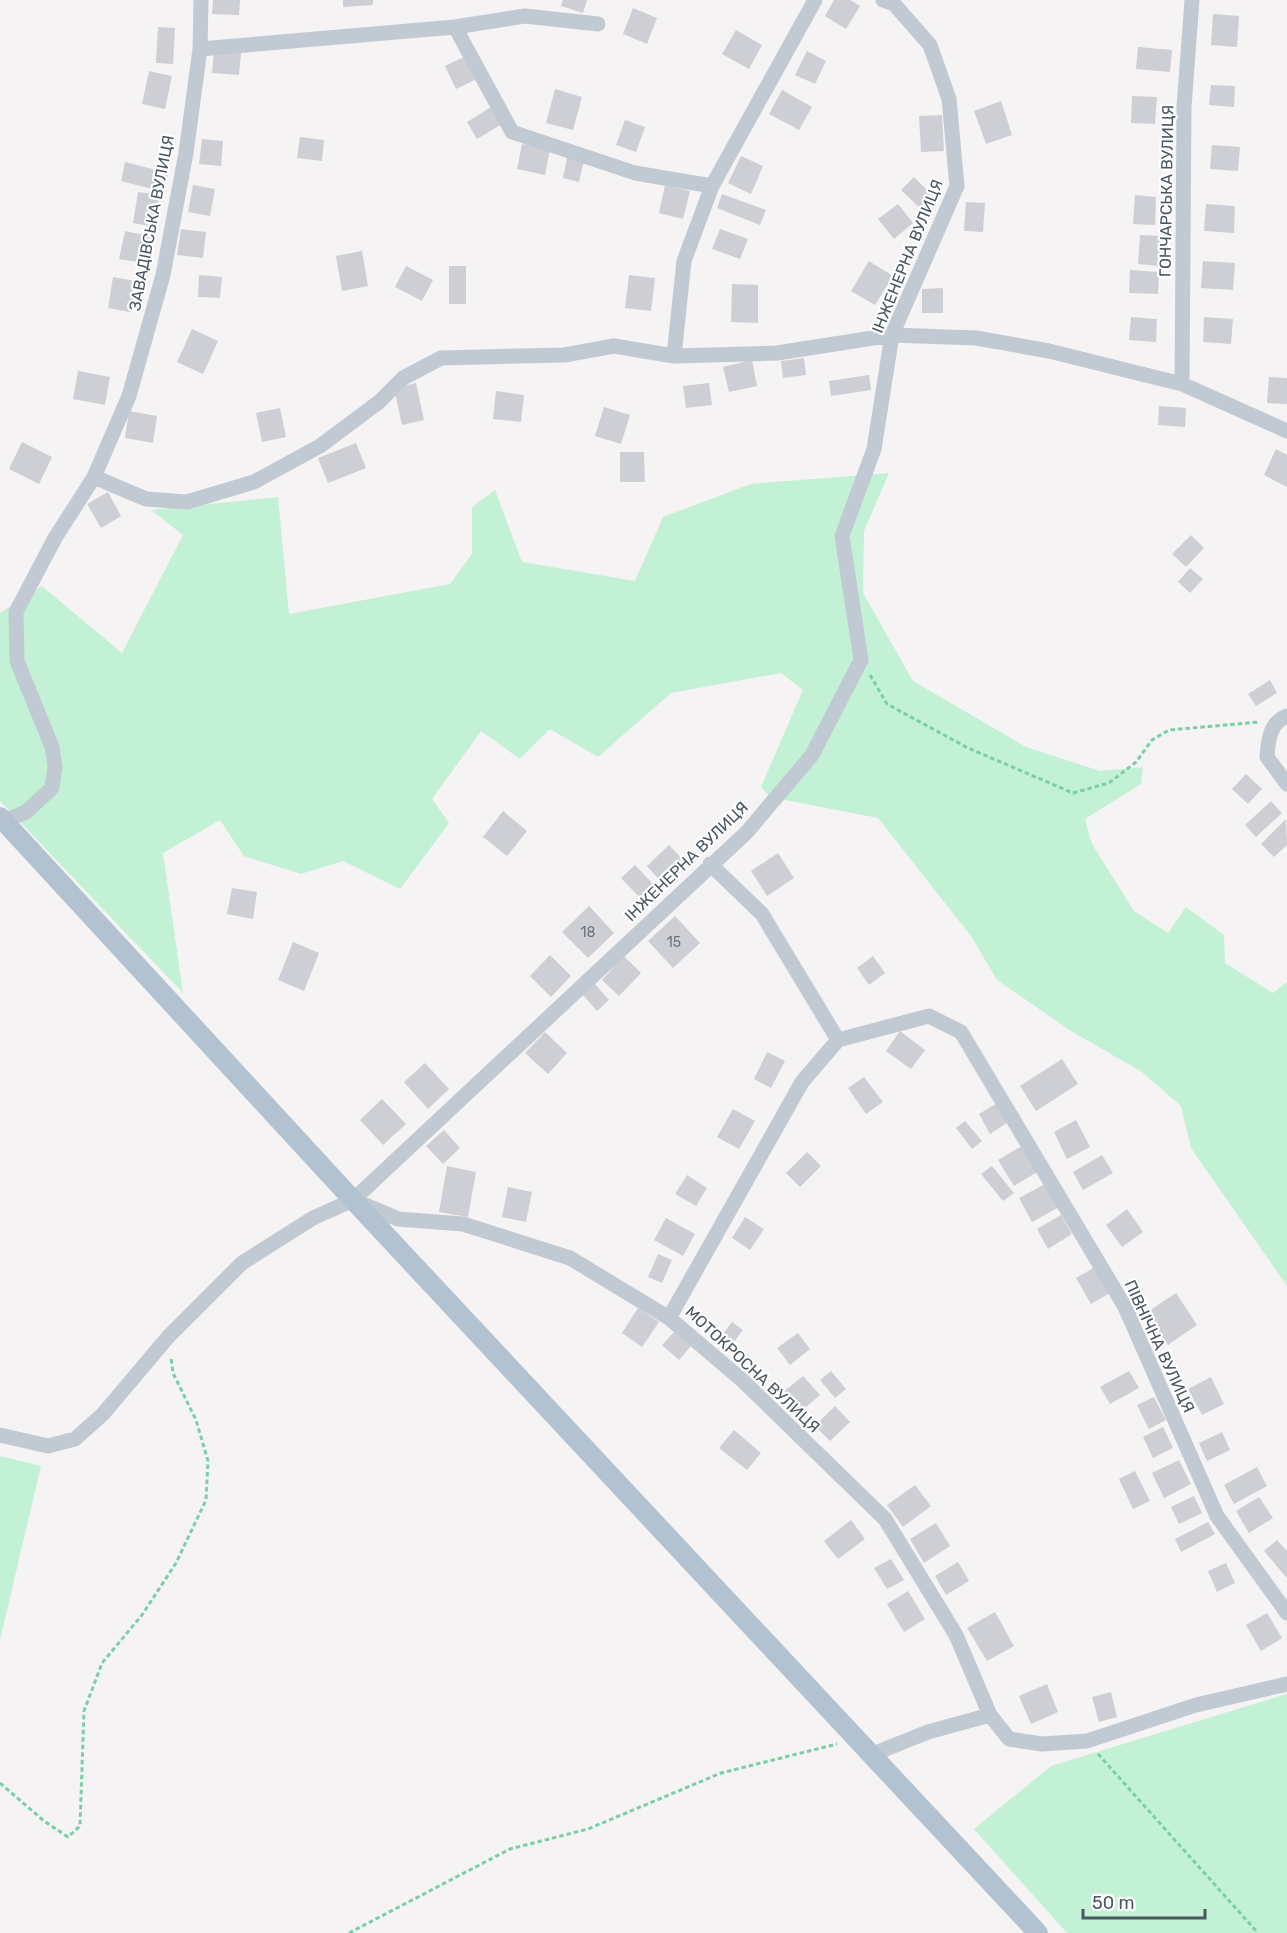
<svg xmlns="http://www.w3.org/2000/svg" width="1287" height="1933" font-family="Rubik,sans-serif">
<rect width="100%" height="100%" fill="#f5f3f3"/>
<path fill="#c3f1d5" d="M889 473 864 531 863 593 913 681 1026 747 1100 771 1143 767 1141 784 1085 819 1092 844 1134 911 1168 933 1186 907 1224 935 1225 963 1273 993 1287 982V1286L1191 1148 1181 1106 1142 1072 1071 1031 997 980 971 936 878 818 770 797 761 787 803 690 781 673 671 693 598 757 550 729 520 759 481 731 432 799 449 823 400 889 343 861 301 874 244 856 220 820 163 853 183 993 0 801V613L42 586 122 653 183 535 151 510 278 497 289 614 450 584 472 554V507L495 490 522 562 635 581 663 517 751 484Z
M0 1456 41 1466 0 1640Z
M1287 1694V1933H1067L974 1829 1051 1766Z"/>
<path fill="#cdcfd5" d="M213 0H240L239 15 212 14Z
M343 0H373V5L343 7Z
M563 0H587L583 13 561 6Z
M834 0H850L860 6 846 29 825 16Z
M633 8 657 18 647 44 623 34Z
M1213 14 1239 16 1237 47 1211 45Z
M158 27 175 28 173 64 156 63Z
M736 30 762 45 749 69 722 54Z
M1138 47 1172 50 1170 72 1136 69Z
M214 51 241 53 239 75 212 73Z
M807 51 826 61 815 84 795 75Z
M464 57 475 80 456 89 445 66Z
M149 71 172 76 165 109 142 104Z
M1211 85 1235 86 1234 107 1209 105Z
M555 89 582 97 573 130 546 123Z
M782 90 812 107 799 130 769 114Z
M1132 96 1157 97 1155 124 1131 123Z
M1001 101 1012 135 986 144 974 111Z
M491 107 502 124 477 139 467 122Z
M942 115 944 151 921 152 919 116Z
M625 120 645 127 636 152 616 145Z
M300 137 324 140 322 161 297 158Z
M202 139 223 141 221 166 199 164Z
M522 144 550 149 545 175 517 169Z
M1212 145 1240 147 1238 171 1210 169Z
M741 156 763 166 751 194 728 183Z
M567 158 584 161 579 182 563 178Z
M125 162 168 173 164 192 121 181Z
M914 177 935 198 923 211 901 190Z
M193 185 215 189 210 216 188 212Z
M665 185 690 191 683 219 659 213Z
M138 192 160 195 155 227 133 223Z
M722 194 766 210 760 225 717 208Z
M1135 195 1156 197 1155 225 1133 224Z
M966 202 985 203 983 232 964 231Z
M898 204 913 223 894 239 878 219Z
M1206 204 1235 206 1234 233 1204 231Z
M181 229 206 232 203 258 177 255Z
M720 229 748 239 740 259 712 249Z
M125 231 149 236 144 263 119 259Z
M1140 235 1161 236 1159 266 1138 264Z
M362 251 368 286 342 291 336 256Z
M869 261 893 276 875 305 851 291Z
M1203 261 1235 263 1233 290 1201 288Z
M406 266 433 280 422 301 395 287Z
M449 266H466V304H449Z
M1130 270 1159 272 1158 294 1129 293Z
M199 275 222 277 220 298 198 297Z
M629 275 655 278 651 311 625 308Z
M113 277 135 281 130 312 108 308Z
M732 284 758 285V323L731 322Z
M943 288V313H922V289Z
M1131 317 1157 319 1156 342 1129 340Z
M1204 317 1233 319 1231 344 1203 342Z
M192 329 218 341 203 374 177 362Z
M804 358 806 375 783 378 781 361Z
M752 360 757 386 729 392 723 367Z
M78 371 110 377 105 405 73 399Z
M869 375 871 390 831 396 829 381Z
M1269 377 1287 378V404L1267 403Z
M416 383 424 420 402 425 394 388Z
M709 383 712 405 686 408 683 386Z
M496 391 524 395 521 422 493 419Z
M1159 406 1186 408 1185 427 1158 425Z
M604 407 630 415 621 444 595 436Z
M280 408 286 437 262 442 256 413Z
M129 411 157 416 153 443 125 438Z
M22 442 52 457 39 484 9 469Z
M356 443 366 468 328 483 318 458Z
M1276 449 1287 455V487L1264 475Z
M620 452H644L645 482H620Z
M108 492 121 516 101 528 87 504Z
M1191 535 1204 548 1186 567 1172 554Z
M1190 568 1203 579 1190 593 1178 582Z
M1270 680 1277 693 1256 706 1248 694Z
M1246 774 1262 789 1248 804 1232 789Z
M1271 801 1282 813 1256 837 1245 825Z
M503 811 527 831 507 856 483 837Z
M1286 819 1287 845 1274 857 1261 844Z
M669 845 685 862 662 883 647 866Z
M778 853 794 878 767 896 751 871Z
M635 865 657 888 643 901 621 878Z
M232 888 257 892 253 919 227 914Z
M589 906 614 933 588 958 562 932Z
M675 916 700 943 673 968 648 941Z
M293 942 319 953 304 991 278 980Z
M550 955 571 976 551 997 530 976Z
M624 956 641 973 619 996 602 980Z
M873 956 885 973 869 985 857 968Z
M595 984 609 1000 597 1011 583 995Z
M900 1031 925 1050 911 1069 886 1051Z
M545 1032 567 1053 548 1074 525 1053Z
M767 1052 785 1061 771 1088 754 1079Z
M1062 1059 1078 1084 1036 1111 1020 1086Z
M425 1063 449 1089 428 1109 404 1082Z
M864 1077 883 1102 866 1114 848 1088Z
M382 1099 406 1124 383 1145 360 1120Z
M999 1102 1010 1121 990 1134 979 1114Z
M733 1109 755 1121 739 1149 717 1137Z
M1076 1120 1090 1147 1067 1159 1054 1132Z
M965 1121 982 1141 972 1149 956 1128Z
M444 1130 460 1148 443 1164 426 1146Z
M1022 1146 1037 1172 1014 1186 998 1160Z
M807 1152 821 1166 800 1187 786 1173Z
M1102 1155 1113 1173 1083 1190 1073 1172Z
M447 1166 476 1172 468 1217 439 1212Z
M992 1166 1014 1193 1003 1201 981 1174Z
M687 1175 707 1188 696 1206 675 1194Z
M1047 1183 1059 1207 1032 1222 1019 1198Z
M508 1187 532 1192 526 1222 502 1217Z
M1127 1209 1143 1232 1122 1247 1106 1225Z
M1061 1215 1072 1234 1048 1249 1037 1229Z
M745 1217 764 1229 750 1250 732 1238Z
M666 1218 695 1234 683 1256 654 1240Z
M658 1254 672 1260 662 1283 648 1277Z
M1095 1267 1110 1293 1091 1304 1076 1278Z
M1176 1293 1197 1325 1168 1345 1146 1313Z
M638 1308 659 1322 642 1347 622 1333Z
M732 1322 743 1330 730 1347 719 1339Z
M674 1332 691 1346 679 1360 662 1345Z
M798 1333 810 1349 790 1365 777 1348Z
M831 1371 846 1389 835 1398 820 1380Z
M1129 1371 1139 1388 1110 1404 1100 1387Z
M803 1376 820 1395 799 1413 782 1393Z
M1211 1377 1224 1404 1202 1415 1188 1389Z
M1154 1397 1166 1420 1149 1429 1137 1405Z
M835 1406 850 1422 830 1441 815 1426Z
M1163 1427 1173 1448 1153 1458 1143 1437Z
M734 1430 761 1453 747 1470 719 1448Z
M1222 1432 1230 1450 1207 1461 1199 1443Z
M1179 1460 1191 1484 1164 1498 1152 1473Z
M1257 1467 1267 1486 1234 1504 1224 1485Z
M1135 1471 1150 1501 1133 1509 1119 1479Z
M915 1485 931 1506 903 1527 887 1505Z
M1194 1496 1202 1513 1179 1524 1171 1507Z
M1259 1497 1273 1518 1249 1533 1236 1511Z
M851 1520 865 1539 838 1559 824 1541Z
M1208 1522 1215 1534 1181 1552 1175 1539Z
M936 1523 950 1546 924 1563 910 1539Z
M1277 1540 1287 1551V1578L1264 1551Z
M891 1559 904 1580 887 1589 874 1568Z
M958 1562 969 1581 946 1595 935 1576Z
M1226 1563 1235 1583 1217 1592 1208 1571Z
M908 1591 925 1619 904 1632 887 1604Z
M995 1612 1014 1646 987 1661 967 1628Z
M1267 1613 1282 1638 1261 1651 1246 1625Z
M1047 1684 1058 1712 1031 1724 1019 1696Z
M1111 1692 1117 1717 1099 1722 1092 1697Z"/>
<g fill="none" stroke-linecap="round" stroke-linejoin="round">
<path stroke="#7ad0a6" stroke-width="3" stroke-dasharray="4.5 3" stroke-linecap="butt" d="M870 675 887 704 968 748 1073 793 1109 783 1136 762 1152 740 1169 730 1259 722
M1098 1754 1258 1933
M0 1783 44 1821 68 1837 80 1826 84 1711 102 1663 142 1615 176 1563 206 1500 208 1461 196 1420 173 1373 171 1357
M349 1933 510 1849 588 1829 721 1773 837 1744"/>
<path stroke="#c1cad2" stroke-width="15" d="M455 27 525 16 598 24
M200 49 455 27 512 132 635 173 712 186
M674 356 684 261 712 186 815 0
M1182 384 1184 107 1192 0
M94 477 146 499 187 502 254 482 320 446 379 402 403 378 441 358 564 355 614 346 674 356 777 353 892 335 976 338 1049 351 1182 384 1287 431
M1287 716C1270 722 1268 741 1267 757L1287 784
M4 821 26 812 52 788 55 766 52 747 17 661 16 612 55 538 94 477 129 396 163 275 186 153 200 49 201 0
M710 864 762 914 838 1040 929 1016 961 1032 1125 1307 1217 1516 1287 1613
M838 1040 802 1082 669 1318 742 1380 885 1519 956 1635 990 1715
M356 1201 398 1219 463 1224 570 1258 669 1318
M0 1435 48 1446 75 1439 103 1414 168 1337 242 1263 313 1218 353 1200 747 832 812 755 861 660 842 536 874 449 892 335 957 186 949 99 930 45 894 4 883 0
M873 1754 928 1732 990 1715 1009 1739 1042 1744 1087 1741 1196 1705 1287 1684"/>
<path stroke="#b3c2d1" stroke-width="20" d="M0 817 353 1200 1038 1933"/>
</g>
<g text-anchor="middle" stroke-width="4.5" stroke-linejoin="round" paint-order="stroke">
<g font-size="14" fill="#6b747e">
<text x="588" y="937">18</text>
<text x="674" y="947">15</text>
</g>
<g font-size="16" fill="#4a5661" stroke="#fff">
<text transform="translate(1166 191) rotate(-89)" y="6">ГОНЧАРСЬКА ВУЛИЦЯ</text>
<text transform="translate(151 223) rotate(-79)" y="6">ЗАВАДІВСЬКА ВУЛИЦЯ</text>
<text transform="translate(907 256) rotate(-68)" y="6">ІНЖЕНЕРНА ВУЛИЦЯ</text>
<text transform="translate(686 861) rotate(-44)" y="6">ІНЖЕНЕРНА ВУЛИЦЯ</text>
<text transform="translate(1160 1346) rotate(65)" y="6">ПІВНІЧНА ВУЛИЦЯ</text>
<text transform="translate(753 1369) rotate(43)" y="6">МОТОКРОСНА ВУЛИЦЯ</text>
</g>
</g>
<path d="M1083 1909v9h122v-9" fill="none" stroke="#4a5661" stroke-width="3"/>
<text x="1092" y="1909" font-size="18" fill="#4a5661" stroke="#ffffff" stroke-width="4.5" paint-order="stroke">50 m</text>
</svg>
